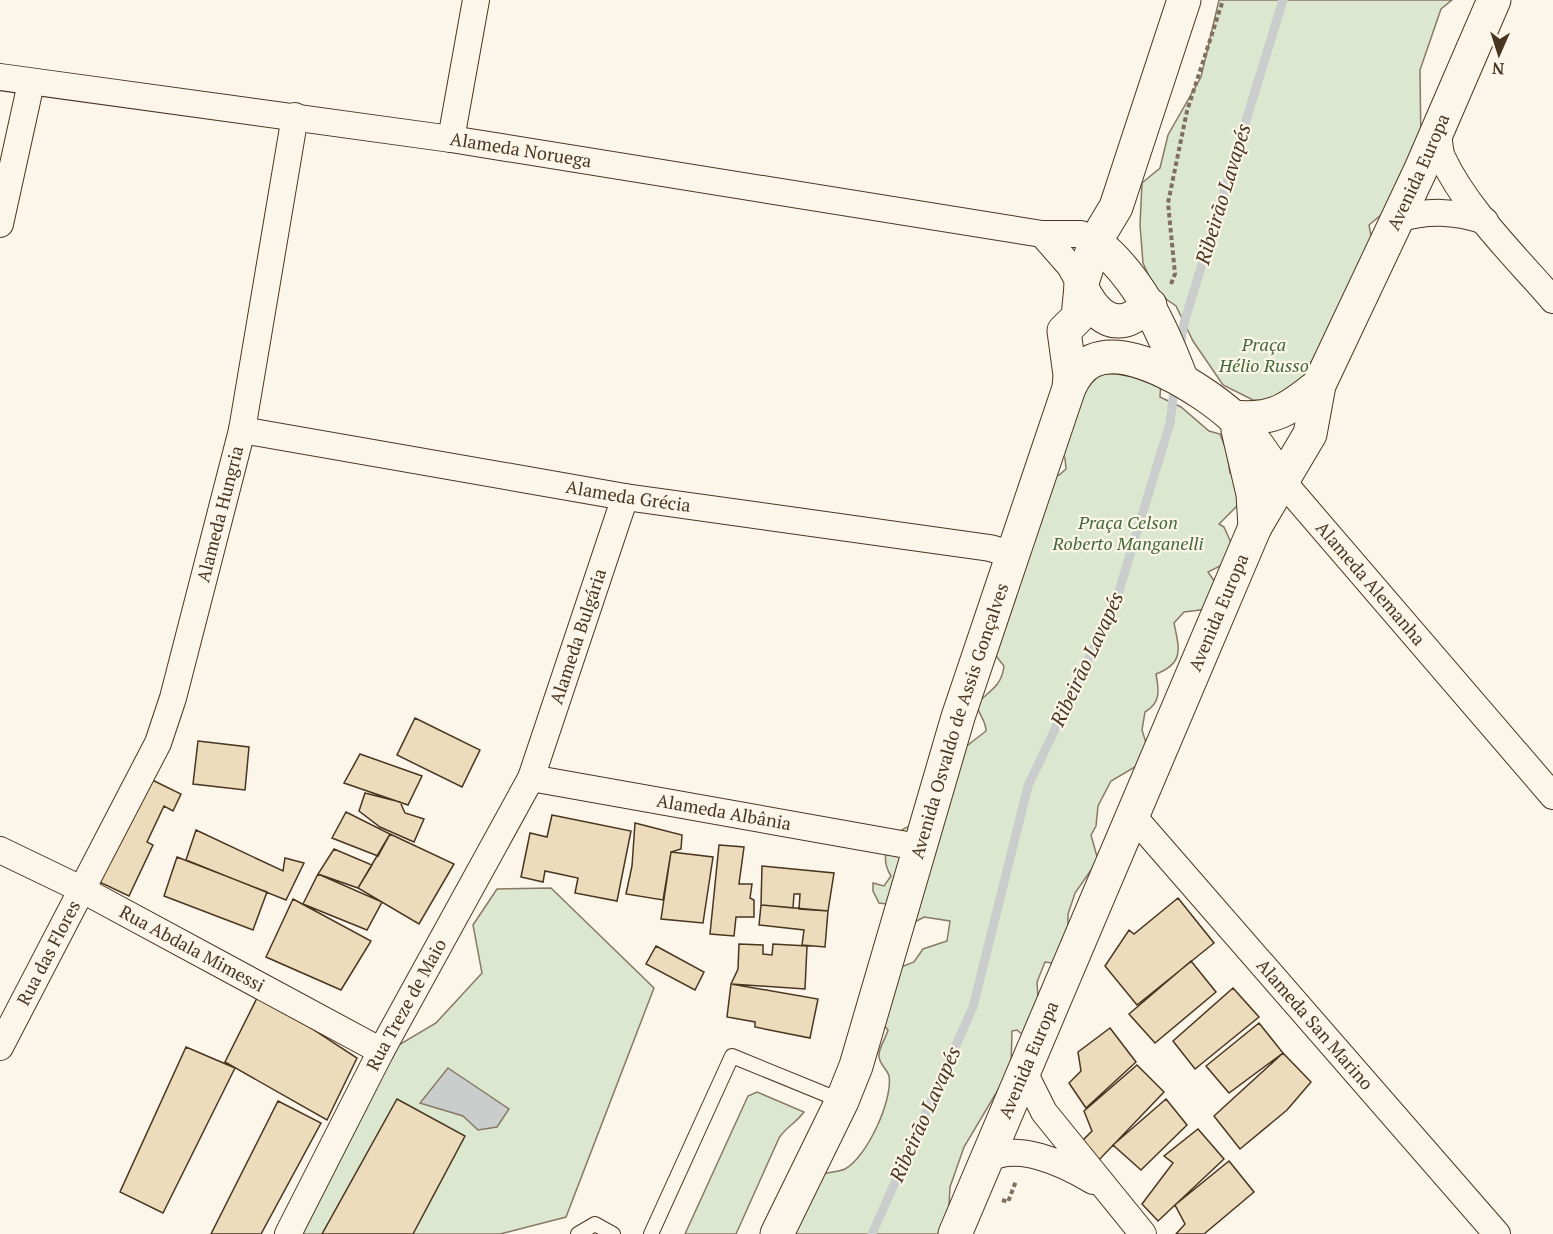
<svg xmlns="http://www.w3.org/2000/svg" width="1553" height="1234" font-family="'PT Serif',serif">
<rect width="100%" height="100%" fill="#fbf6e9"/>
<path fill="#dce7d0" stroke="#887966" stroke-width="1.5" d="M1219 0H1452L1441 9 1420 70 1421 150 1405 195 1369 225 1375 257 1339 311 1297 388 1274 402 1253 400 1223 385 1193 341 1176 306 1156 292 1143 263 1140 225 1142 183 1160 168 1168 135 1201 77Z
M1080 364 1161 381 1160 397 1181 407 1209 431 1220 434 1227 452 1230 473 1242 481 1238 505 1219 524 1224 527 1232 545 1226 563 1208 572 1219 588 1208 609 1184 612 1174 623C1179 648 1185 663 1156 674 1159 690 1161 703 1145 712L1142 730 1148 749 1140 764 1111 781 1098 806 1096 826 1091 835 1098 860 1075 893 1068 914V927L1061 950 1052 963 1045 962 1037 982 1038 998 1024 1036 1017 1030 1012 1031 1011 1068 964 1147 950 1187 948 1224 944 1234H791L822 1174C829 1172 838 1172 845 1169 867 1157 893 1100 889 1076 887 1069 879 1064 879 1056 878 1049 886 1038 888 1030L877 1018 901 967 914 962 923 949 947 941 950 921 924 917 913 923 887 904 879 903 873 891V883L884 886 891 876C877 854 892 829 917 824L959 752 986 731C986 719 977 714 977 703 991 690 1002 685 1004 666L992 651V635L1005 629 1050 478 1059 475 1066 469 1065 458 1060 453Z
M551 888 654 988 566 1217 500 1234H301L392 1049 436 1023 482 973 473 925 497 889Z
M757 1092 804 1112C796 1123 786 1127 779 1138L736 1234H685L748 1096Z"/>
<path fill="#c9cecd" stroke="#887966" stroke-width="1.5" d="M448 1068 509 1109 497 1127 478 1130 463 1116 420 1103Z"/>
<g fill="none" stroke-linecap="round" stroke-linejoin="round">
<path stroke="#c9cecd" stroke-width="9" d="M1180 348 1184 323 1283 0
M872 1234 973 1007 1028 786 1116 601 1170 423 1175 383"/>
</g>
<path fill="#ecdcbc" stroke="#4a3520" stroke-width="1.5" d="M415 718 480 750 462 787 397 755Z
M198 741 249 747 245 790 193 784Z
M360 754 422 776 408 805 344 783Z
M142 775 181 794 173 811 164 806 147 842 153 845 129 896 93 879Z
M365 793 400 802 405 813 424 819 414 842 380 827 359 811Z
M346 812 390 834 378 856 332 838Z
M552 815 631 831 617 901 575 893 578 878 545 871 543 882 521 877 530 833 547 837Z
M635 823 682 835 681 849 671 852 663 900 626 894 632 866Z
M196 830 283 871 285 858 304 863 286 900 186 860Z
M390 834 454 864 419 924 358 888Z
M719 845 744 847 739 884H752L750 898 754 900V917H736L734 936 710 934Z
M334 849 372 865 358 888 318 874Z
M671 852 713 857 703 923 661 919Z
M177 857 267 892 253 930 164 896Z
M762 866 834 873 828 911 799 909 800 894H794L793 908 761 905Z
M318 874 382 902 367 930 303 904Z
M1178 898 1214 943 1137 1005 1105 966 1129 930 1134 934Z
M293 899 371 941 341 990 266 957Z
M761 905 828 911 825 947 802 945 804 930 759 925Z
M739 944 763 945V954L772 955 773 944 807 946 805 989 731 984 738 969Z
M656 946 704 972 695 990 646 964Z
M1191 961 1216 992 1155 1043 1129 1014Z
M731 984 818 999 810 1038 755 1027V1022L727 1017Z
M1233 988 1259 1017 1195 1069 1173 1041Z
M259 994 357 1058 327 1120 225 1062Z
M1259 1023 1283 1053 1229 1093 1206 1066Z
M1110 1028 1136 1062 1086 1108 1069 1083 1081 1071 1078 1052Z
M186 1047 235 1068 163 1213 120 1192Z
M1283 1053 1311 1082 1287 1110 1240 1149 1214 1116Z
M1137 1065 1164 1092 1098 1161 1081 1142 1092 1131 1084 1111Z
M397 1099 465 1136 413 1234H322Z
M1166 1099 1187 1125 1141 1170 1113 1145Z
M278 1101 321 1123 261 1234H211Z
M1198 1129 1224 1159 1158 1221 1142 1204 1173 1163 1164 1156Z
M1229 1161 1254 1192 1204 1234H1176L1185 1224 1175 1205Z"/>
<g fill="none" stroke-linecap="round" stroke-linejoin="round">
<defs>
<path id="service" d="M578 1234 595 1224 613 1234
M651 1234 732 1056 842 1101"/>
<g id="minor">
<path id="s1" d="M0 77 451 139 1042 234H1081L1095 242"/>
<path d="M1438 130C1439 138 1439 149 1442 157 1466 209 1516 257 1553 300"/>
<path d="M451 139 476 0"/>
<path d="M1397 219C1428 210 1454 211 1485 221"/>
<path d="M0 224 31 83"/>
<path d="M1042 234 1070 266 1081 286"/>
<path id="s2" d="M242 430 625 497 990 548 1014 555"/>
<path id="s3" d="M1283 482 1553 796"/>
<path id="s4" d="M531 778 918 847"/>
<path id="s5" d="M1132 815 1497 1234"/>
<path id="s6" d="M0 850 81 889 381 1051"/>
<path id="s7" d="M0 1047 158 743 173 698 242 430 295 116"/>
<path d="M1024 1072 1044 1112 1143 1234"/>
<path d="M985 1161C1015 1140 1065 1164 1093 1181"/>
<path id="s8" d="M288 1234 381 1051 531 778 625 497"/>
</g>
<g id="tertiary">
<path d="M1095 242C1139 277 1161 326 1181 378"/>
<path d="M1081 286C1089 303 1103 326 1126 320 1134 318 1143 310 1150 305"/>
<path d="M1069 388C1074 377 1080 367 1092 361 1131 343 1204 391 1232 416 1252 434 1267 460 1283 482"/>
<path d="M1233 417C1274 421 1289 409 1319 385"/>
<path d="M1238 430 1253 494 1255 527"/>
<path id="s9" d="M777 1234 842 1101 856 1066 958 717 1069 388 1070 375 1064 331 1078 317 1081 286 1095 242 1116 207 1184 0"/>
<path id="s10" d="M955 1234 1255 527 1310 434 1319 385 1421 169 1494 0"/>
</g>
</defs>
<use href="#service" stroke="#4a3520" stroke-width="16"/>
<use href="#minor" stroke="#4a3520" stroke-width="28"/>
<use href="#tertiary" stroke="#4a3520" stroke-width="35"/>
<path stroke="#7f6f5c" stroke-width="4" stroke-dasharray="4.5 3" stroke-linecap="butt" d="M1171 284 1175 274 1168 203 1187 111 1223 0
M1002 1200 1008 1202 1016 1181"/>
<use href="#service" stroke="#fbf6e9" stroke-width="14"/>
<use href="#minor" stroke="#fbf6e9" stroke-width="26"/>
<use href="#tertiary" stroke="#fbf6e9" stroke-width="33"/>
</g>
<g text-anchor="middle" stroke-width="4.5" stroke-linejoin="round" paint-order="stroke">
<g font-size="18" fill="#4a3520" stroke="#fbf6e9">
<text dy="6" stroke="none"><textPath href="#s1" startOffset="526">Alameda Noruega</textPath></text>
<text dy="6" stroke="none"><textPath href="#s10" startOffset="1161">Avenida Europa</textPath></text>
<text dy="6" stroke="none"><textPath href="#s2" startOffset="392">Alameda Grécia</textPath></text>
<text dy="6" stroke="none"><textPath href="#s7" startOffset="580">Alameda Hungria</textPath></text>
<text dy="6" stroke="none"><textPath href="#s3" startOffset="134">Alameda Alemanha</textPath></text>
<text dy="6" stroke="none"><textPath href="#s10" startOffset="675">Avenida Europa</textPath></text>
<text dy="6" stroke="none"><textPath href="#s8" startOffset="666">Alameda Bulgária</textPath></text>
<text dy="6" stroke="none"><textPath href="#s9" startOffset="546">Avenida Osvaldo de Assis Gonçalves</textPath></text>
<text dy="6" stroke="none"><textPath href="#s4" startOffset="196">Alameda Albânia</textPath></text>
<text dy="6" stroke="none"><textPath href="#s6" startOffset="216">Rua Abdala Mimessi</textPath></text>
<text dy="6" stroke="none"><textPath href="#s7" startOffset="106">Rua das Flores</textPath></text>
<text dy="6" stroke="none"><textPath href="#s8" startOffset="258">Rua Treze de Maio</textPath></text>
<text dy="6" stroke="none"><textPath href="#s5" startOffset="278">Alameda San Marino</textPath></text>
<text dy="6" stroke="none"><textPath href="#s10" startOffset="189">Avenida Europa</textPath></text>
</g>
<g font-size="18" font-style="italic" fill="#436837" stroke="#fbf6e9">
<text x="1264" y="351">Praça<tspan x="1264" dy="21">Hélio Russo</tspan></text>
<text x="1128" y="529">Praça Celson<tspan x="1128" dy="21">Roberto Manganelli</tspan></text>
</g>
<g font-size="20" font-style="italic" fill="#4a3520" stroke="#fbf6e9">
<text transform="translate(1223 194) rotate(-73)" y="7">Ribeirão Lavapés</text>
<text transform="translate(1087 659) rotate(-65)" y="7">Ribeirão Lavapés</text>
<text transform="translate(925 1114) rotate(-66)" y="7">Ribeirão Lavapés</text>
</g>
</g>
<g transform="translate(1499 54) rotate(183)" stroke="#fbf6e9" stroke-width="4.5" paint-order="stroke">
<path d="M0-4.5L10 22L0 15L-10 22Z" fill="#4a3520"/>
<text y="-9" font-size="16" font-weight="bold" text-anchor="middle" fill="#4a3520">N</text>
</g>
</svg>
